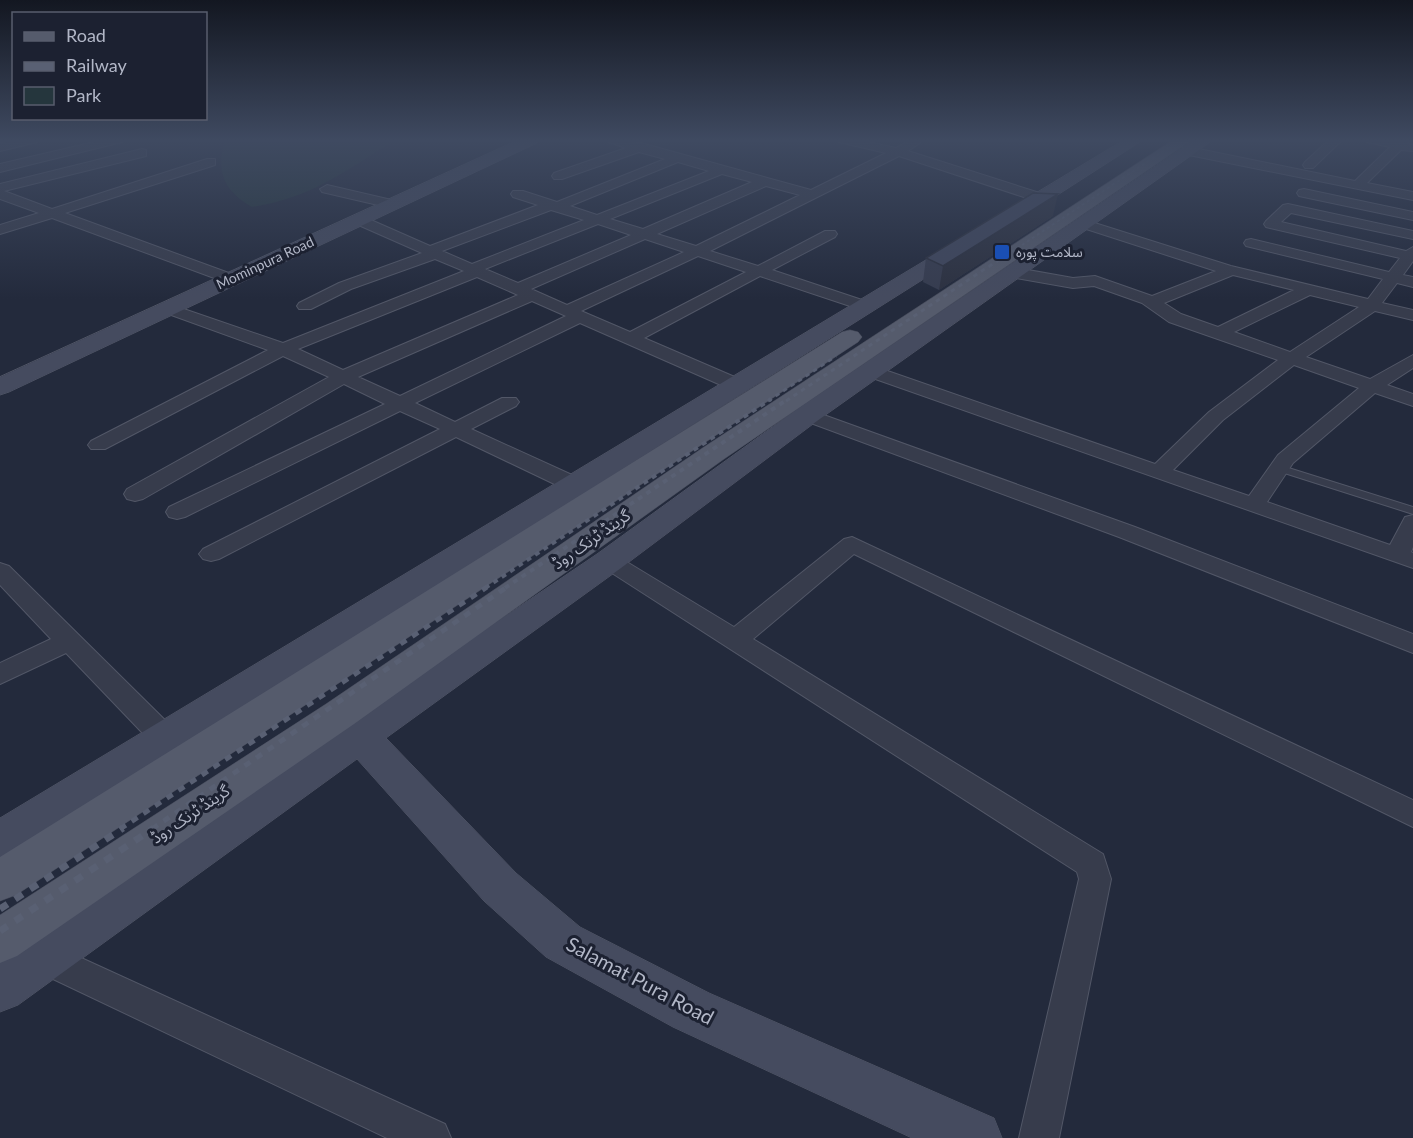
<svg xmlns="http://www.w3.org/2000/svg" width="1413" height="1138" font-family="Lato,'Noto Sans Arabic',sans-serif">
<rect width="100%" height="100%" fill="#232a3c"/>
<path fill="#25363d" d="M235 140H388L393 141C344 172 311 198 252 207 225 192 216 173 224 143Z"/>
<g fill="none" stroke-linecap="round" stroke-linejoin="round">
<defs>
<path id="lane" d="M1279 465 1413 507V514L1275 470 1274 468 1275 466Z"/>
<path id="street" d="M17 140H39L37 142 0 151V143Z
M103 140H124L122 142 0 172V164Z
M603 140 641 143 811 190 886 153 839 142 837 140H859L896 148 910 140H924L908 151 1046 195 1048 198 1046 201H1036L899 156 710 251 758 266 825 231H835L837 234 835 237 772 270 871 303 873 306 865 311 760 276 644 338 744 381 746 385 744 389H730L580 323 415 403 455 422 502 398H516L519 402 516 406 471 429 583 480 586 485 583 490 575 491 567 490 456 437 219 559 211 561 203 559 199 554 203 549 440 429 400 411 185 517 177 519 169 517 166 512 169 507 385 404 344 384 143 499 135 501 127 499 124 494 127 489 329 377 283 356 105 449H91L88 445 91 441 268 350 163 312 161 309 163 306H175L283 343 464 271 435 259 351 289 311 309H299L297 306 299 303 339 283 422 253 354 223 352 220 354 217H364L430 246 538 205 513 197 511 194 513 191H523L557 202 665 159 639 152 562 179H554L552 176 554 173 626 148ZM678 162 709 171 597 215 570 206ZM722 174 752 182 643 229 610 219ZM766 186 800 195 696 246 657 234ZM551 210 584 220 472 264 442 251ZM598 224 631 235 518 283 485 269ZM645 239 684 252 567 305 531 289ZM698 256 746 272 630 332 581 311ZM477 277 518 295 343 370 298 349ZM532 301 566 316 400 396 358 377Z
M1329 140H1342L1313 168H1305L1303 165 1305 162Z
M1365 140H1410L1407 144 1413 145V151L1401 150 1367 183 1413 192V200L1189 155 1183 151 1189 147 1355 181 1390 147 1367 142Z
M142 149 146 150V156L4 191 52 209 207 159H215V165L65 213 237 276 239 279 237 282H225L52 218 0 234V225L39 213 0 199V184Z
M327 185 396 201 398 204 391 208 322 192 320 189Z
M1304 189 1413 212V220L1299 196 1297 193 1299 190Z
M1288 204 1413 231V239L1291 213 1281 222 1406 251 1413 247V261L1403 275 1413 277V287L1397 283 1382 303 1413 310V320L1375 311 1306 357 1370 379 1413 355V368L1387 385 1413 394V406L1375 393 1293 463 1267 502 1390 545 1405 517 1413 515V547L1411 552 1413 553V568L864 375 861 371 864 367H876L1155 464 1209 412 1278 360 1169 322 1142 303 1094 286 1073 288 1011 277 1003 272 1011 267 1073 278 1095 276 1152 296 1216 271 1077 226 1075 223 1082 219 1231 266 1368 299 1383 279 1246 246 1244 243 1246 240 1251 239 1389 272 1400 258 1266 227 1264 224 1266 221 1283 205ZM1233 275 1294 290 1218 327 1181 314 1164 303ZM1310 295 1359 307 1290 352 1234 332ZM1294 365 1359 388 1278 455 1249 496 1173 470 1223 420Z
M807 409 1135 527 1413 634V653L1119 537 800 419 797 415 800 411Z
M852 537 1413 800V827L854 554 753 639 1103 854 1111 879 1059 1138H1019L1079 879 1077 872 601 566 597 561 601 556 609 554 617 556 734 627 844 539Z
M0 563 9 566 175 730 179 738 175 746 165 749 155 746 66 653 0 684V663L51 639 0 585Z
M44 941 445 1124 451 1138H387L32 969 26 957 32 945Z"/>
<path id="secondary" d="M518 140H539L537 143 9 392 0 395V377Z
M1124 140H1143L1017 221H1003L1001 217 1003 213Z
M1194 140H1213L817 421 621 568 386 738 516 873 580 927 709 993 994 1118 1002 1138H912L673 1027 546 957 484 901 357 759 18 1005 0 1012V959L334 733 325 720 331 710C343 706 353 704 362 713L597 554 797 409Z
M961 241 968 243 971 247 968 251 15 853 0 858V818L954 243Z"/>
<path id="primary" d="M1173 140H1192L724 459 354 724 17 956 0 963V915L326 704 704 447Z
M850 330 858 332 862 337 858 342 16 895 0 901V857L842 332Z"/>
</defs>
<use href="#lane" stroke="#525767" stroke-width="2"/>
<use href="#street" stroke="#525767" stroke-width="2"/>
<use href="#secondary" stroke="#525767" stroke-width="1"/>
<use href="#primary" stroke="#404555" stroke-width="1"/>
<use href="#lane" fill="#373c4c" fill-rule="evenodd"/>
<use href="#street" fill="#373c4c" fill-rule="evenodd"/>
<use href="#secondary" fill="#454b5f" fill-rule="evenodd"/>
<use href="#primary" fill="#555b6c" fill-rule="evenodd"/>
<path stroke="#596073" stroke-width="2" stroke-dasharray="3 3" stroke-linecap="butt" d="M1007 255 1180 140"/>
<path stroke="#596073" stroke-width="3" stroke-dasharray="4.5 4.5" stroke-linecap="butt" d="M768 401 836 356
M786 401 1009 253"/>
<path stroke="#596073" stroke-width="4" stroke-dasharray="5 5" stroke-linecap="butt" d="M485 588 771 399
M505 588 788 399"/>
<path stroke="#596073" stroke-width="5" stroke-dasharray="7 7" stroke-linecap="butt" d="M120 829 487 587
M152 829 507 587"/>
<path stroke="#596073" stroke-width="7" stroke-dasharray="9 9" stroke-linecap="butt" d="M0 909 123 828
M0 931 154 828"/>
</g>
<path fill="#363c4f" d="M1053 216 939 290 923 282 926 258Z"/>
<path fill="#2c3140" d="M1058 194 1053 216 939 290 943 266Z"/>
<path fill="#3f465c" stroke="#2c3140" stroke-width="1.5" d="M1033 193 1058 194 943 266 926 258Z"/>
<linearGradient id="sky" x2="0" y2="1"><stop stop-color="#131721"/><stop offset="0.47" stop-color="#3f4a61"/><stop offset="1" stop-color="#3f4a61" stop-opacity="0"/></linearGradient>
<rect width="1413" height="299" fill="url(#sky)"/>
<rect fill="#1a4fb4" stroke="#1c2131" stroke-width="2" x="994" y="244" width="16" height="16" rx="3"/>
<g text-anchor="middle" stroke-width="6" stroke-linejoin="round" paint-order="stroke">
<g font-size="14" fill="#b2b7c7" stroke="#1c2131" text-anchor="start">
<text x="1016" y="257">سلامت پورہ</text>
</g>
<g font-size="14" fill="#b2b7c7" stroke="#1c2131">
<text transform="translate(265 263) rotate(-25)" y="5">Mominpura Road</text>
</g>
<g font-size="16" fill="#b2b7c7" stroke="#1c2131">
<text transform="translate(591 539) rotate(-35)" y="6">گرینڈ ٹرنک روڈ</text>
<text transform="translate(190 814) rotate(-34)" y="6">گرینڈ ٹرنک روڈ</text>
</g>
<g font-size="20" fill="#b2b7c7" stroke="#1c2131">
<text transform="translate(640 981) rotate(28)" y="7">Salamat Pura Road</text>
</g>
</g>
<rect x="12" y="12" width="195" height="108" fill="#1c2131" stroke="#585d6d" stroke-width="1.5"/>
<rect x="24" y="32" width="30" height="9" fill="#555b6c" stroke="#585d6d" stroke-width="1.5"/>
<text x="66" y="42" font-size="18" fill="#b2b7c7">Road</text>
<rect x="24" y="62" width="30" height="9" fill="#596073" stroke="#585d6d" stroke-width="1.5"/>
<text x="66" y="72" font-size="18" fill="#b2b7c7">Railway</text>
<rect x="24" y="87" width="30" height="18" fill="#25363d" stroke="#585d6d" stroke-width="1.5"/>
<text x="66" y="102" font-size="18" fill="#b2b7c7">Park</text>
</svg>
